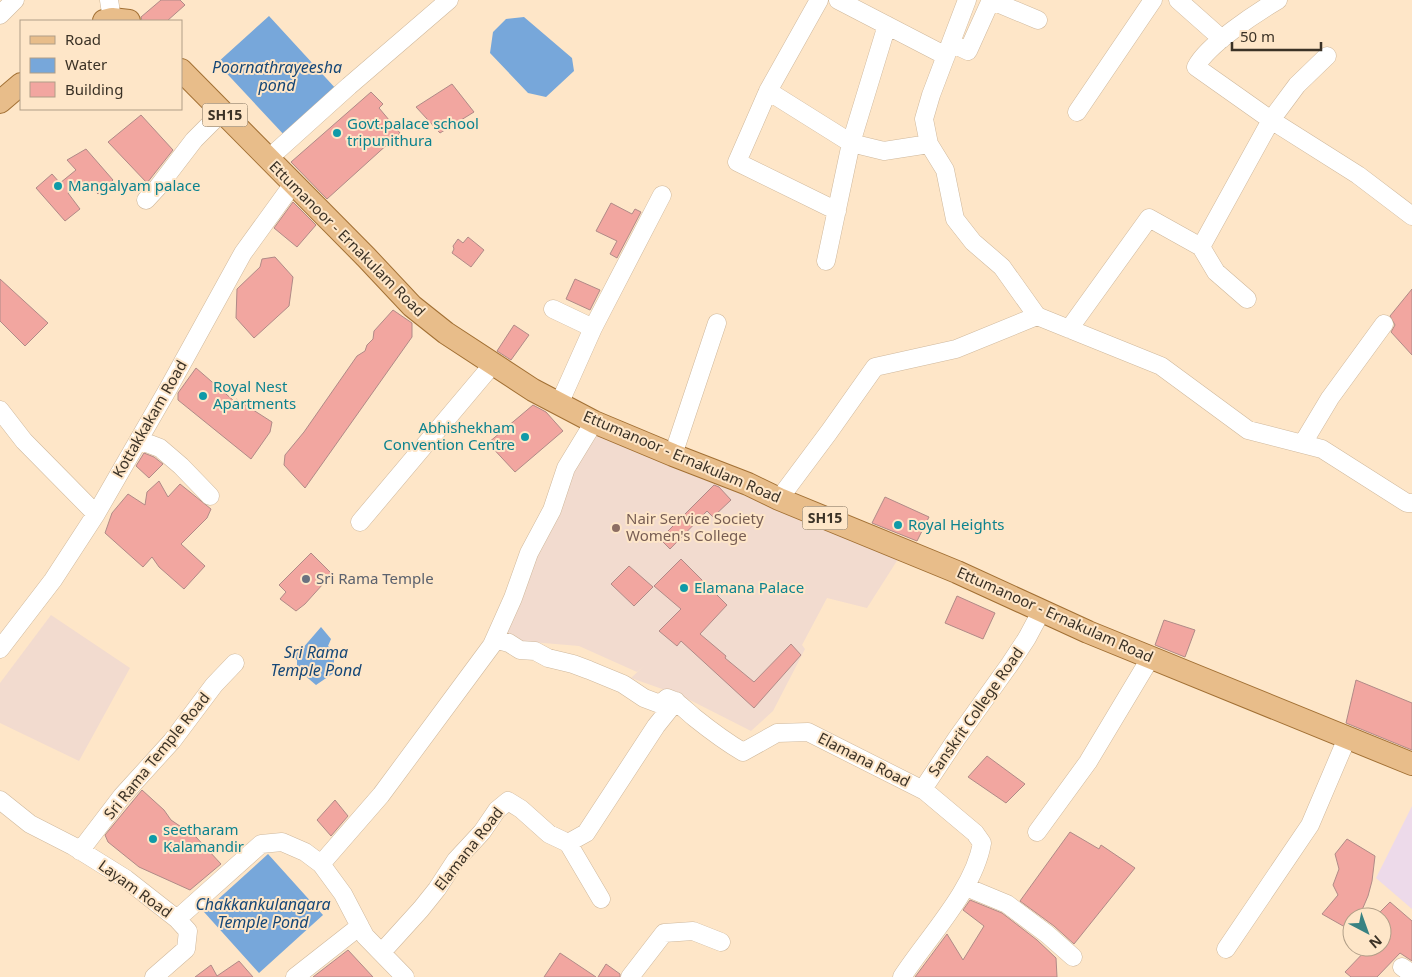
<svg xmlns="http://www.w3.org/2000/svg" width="1412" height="977" font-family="'Noto Sans',sans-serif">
<rect width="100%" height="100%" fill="#fee6c8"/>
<path fill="#f2dbcf" d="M594 422 900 556 867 608 827 598 802 645 805 649 773 711 751 731 682 696 631 678 644 666 637 672 579 646 495 639Z
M51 615 130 668 79 761 0 723V683Z"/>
<path fill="#eddaea" d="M1412 806V909L1376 878Z"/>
<path fill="#77a7da" d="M269 16 337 90 286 137 217 63Z
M524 17 572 58 574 71 546 97 528 93 490 53 493 32 506 19Z
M321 627 331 639 328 646 334 652V663L338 670 316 685 297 669V660L292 655 300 646 302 649Z
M268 854 323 915 259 973 204 912Z"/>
<path fill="#f2a6a0" stroke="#b08a87" d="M161 0H180L185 5 167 21H142L141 17Z
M452 84 474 112 440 133 416 107Z
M371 92 383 104 379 108 400 133 327 199 291 162Z
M141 115 173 150 147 183 108 142Z
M86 149 113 180 98 194 85 181 68 193 80 209 65 221 36 188 52 174 60 183 76 170 67 160Z
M293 202 316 225 297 247 274 228Z
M611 203 632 214 635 209 641 212 617 258 610 254 617 241 596 231Z
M468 237 484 250 471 267 452 253 454 249 453 246 458 239 463 243Z
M275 257 293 277 289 306 254 338 236 318 237 289 260 267 262 259Z
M0 279 48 323 25 346 0 321Z
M575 279 600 290 590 310 566 299Z
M1412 289V355L1391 332 1395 325 1390 316Z
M393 310 412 323V337L305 488 284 465 285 455 304 432 357 356 365 351 367 345 373 339 374 331Z
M514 325 529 335 511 360 497 351Z
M196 368 234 401 236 399 272 422 270 432 251 459 178 400V393Z
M533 405 546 412 563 431 515 472 488 443Z
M144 453 154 457 163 464 149 478 136 466Z
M159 481 168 497 180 484 211 509 207 518 181 544 205 566 184 589 159 567 152 557 143 567 105 533 112 513 128 494 145 505 147 492Z
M714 485 719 487 731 500 713 517 707 511 670 549 660 539Z
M885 497 929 517 917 541 872 523Z
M311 553 332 574 305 604 296 611 280 599 286 592 279 585Z
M681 559 727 605 700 634 726 656 725 658 754 682 791 644 801 655 754 708 681 641 677 646 659 631 681 609 654 586Z
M629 566 653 587 634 606 611 584Z
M957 596 995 613 983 639 945 623Z
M1164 620 1195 630 1185 657 1155 645Z
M1356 680 1412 703V750L1346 723Z
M987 756 1025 784 1006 803 968 777Z
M142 790 164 810 171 820 196 837 221 864 190 890 139 867 108 842 105 835Z
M335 800 348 816 331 836 317 820Z
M1070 832 1099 849 1101 845 1135 868 1074 944 1054 926 1020 901Z
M1347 839 1375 856 1372 881 1368 896 1359 917H1352V931L1322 914 1338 895 1333 885 1339 869 1335 854Z
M970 900 1002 913 1037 940 1056 958 1057 977H915L947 934 963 960 984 926 963 910Z
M1390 902 1412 921V961L1400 953 1377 977H1351L1345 972 1369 947H1382V917H1375Z
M348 950 373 977H313Z
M560 953 596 977H544Z
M239 961 253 977H195L211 965 217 976Z
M606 964 620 974V977H598Z"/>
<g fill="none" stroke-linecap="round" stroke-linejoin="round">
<defs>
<path id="minor" d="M109 0 112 19
M819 0 768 91 851 143 887 25
M838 0 946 56
M967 0 931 95 924 119 929 144 945 170 955 219 973 242 1002 267 1037 316
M990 0 1038 20
M1178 0 1222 39
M0 15 15 0
M951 43 968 51 991 0
M1327 56 1297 85 1271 120 1358 175 1412 216
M768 91 737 162 837 211
M1077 112 1153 0
M268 159 349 86 449 0
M146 200 158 187 194 140 222 112
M1201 247 1216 272 1247 299
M826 261 851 143 884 151 929 144
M553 309 593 328
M1069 329 1149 218 1201 247 1271 120 1196 67C1207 45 1256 13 1278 0
M560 402 593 328 662 195
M0 410 24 441 96 514
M139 440 160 448 181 466 210 496
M1303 443 1330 398 1384 324
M673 455 717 323
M779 499 829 432 875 367 956 349 1037 316 1161 366 1248 430 1322 449 1407 503H1412
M360 522 493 364
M495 639 509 643 520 650 535 651 548 658 573 664 589 670 623 684 644 698 660 704 667 698C678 701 685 710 695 718 710 730 726 742 743 752L777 733 808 732 925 791
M0 649 53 580 96 514 168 389 243 253 293 184
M0 800 30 824 73 846 126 879 177 919 261 844 282 842 305 852 321 864 343 894 365 936 405 977
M1037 832 1088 762 1151 657
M568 843 601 899
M80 851 122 796 172 741 214 685 235 663
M321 864 381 795 492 645 513 598 529 553 552 510 566 468 594 422
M966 887 1007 904 1047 934 1073 957
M1226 949 1310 825 1347 738
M382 952 421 909 437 889 456 860 482 832 497 810 508 801 521 809 549 834 568 843 586 833 656 726 676 701
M1402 967 1412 974
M154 977 186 949 188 931 177 919
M295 977 360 926
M630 977 664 933 693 931 721 942
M902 977C928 937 974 890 982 843L975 833 925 791V786L957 738 1010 664 1027 638 1042 610"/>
<path id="major" d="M104 21 112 19 129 21
M181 70 366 257 412 306 446 333 533 390 594 422 673 455 748 484 779 499 957 572 1088 632 1412 764
M0 102 21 84"/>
</defs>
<use href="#minor" stroke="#cfb89c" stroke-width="19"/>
<use href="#major" stroke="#a27034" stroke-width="24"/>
<use href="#minor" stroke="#fff" stroke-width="18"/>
<use href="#major" stroke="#e8bd8a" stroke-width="22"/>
</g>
<g fill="#0f9aa8" stroke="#fee6c8" stroke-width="2">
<circle cx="337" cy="133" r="5"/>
<circle cx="58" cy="186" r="5"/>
<circle cx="203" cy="396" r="5"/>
<circle cx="525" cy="437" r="5"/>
<circle cx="898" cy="525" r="5"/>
<circle cx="684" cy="588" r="5"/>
<circle cx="153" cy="839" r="5"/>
</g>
<circle fill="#8d6e63" stroke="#fee6c8" stroke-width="2" cx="616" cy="528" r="5"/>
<circle fill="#6b7280" stroke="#fee6c8" stroke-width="2" cx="306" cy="579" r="5"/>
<g text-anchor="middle" stroke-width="4" stroke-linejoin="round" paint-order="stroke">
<g fill="#fee6c8" stroke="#766857" stroke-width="1">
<rect x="202.5" y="103.5" width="45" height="23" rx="4"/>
<rect x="802.5" y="506.5" width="45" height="23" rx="4"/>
</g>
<g font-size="14" font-weight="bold" fill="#3b3226">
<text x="225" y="120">SH15</text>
<text x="825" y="523">SH15</text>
</g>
<g font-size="15" fill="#0d838f" stroke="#fee6c8" text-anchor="start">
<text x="347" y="129">Govt.palace school<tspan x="347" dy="17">tripunithura</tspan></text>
<text x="68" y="191">Mangalyam palace</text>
<text x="213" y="392">Royal Nest<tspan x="213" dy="17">Apartments</tspan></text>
<text x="515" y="433" text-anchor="end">Abhishekham<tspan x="515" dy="17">Convention Centre</tspan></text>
<text x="908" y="530">Royal Heights</text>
<text x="694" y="593">Elamana Palace</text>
<text x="163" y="835">seetharam<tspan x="163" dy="17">Kalamandir</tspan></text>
</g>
<g font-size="15" fill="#3b3226" stroke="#fee6c8">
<text transform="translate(347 239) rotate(45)" y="5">Ettumanoor - Ernakulam Road</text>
<text transform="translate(150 419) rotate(-60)" y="5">Kottakkakam Road</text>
<text transform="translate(682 457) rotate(23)" y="5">Ettumanoor - Ernakulam Road</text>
<text transform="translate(1055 615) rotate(24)" y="5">Ettumanoor - Ernakulam Road</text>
<text transform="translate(976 712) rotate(-55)" y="5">Sanskrit College Road</text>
<text transform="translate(157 756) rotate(-51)" y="5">Sri Rama Temple Road</text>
<text transform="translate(864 760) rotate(27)" y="5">Elamana Road</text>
<text transform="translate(469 849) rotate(-52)" y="5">Elamana Road</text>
<text transform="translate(135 889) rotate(36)" y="5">Layam Road</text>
</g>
<g font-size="15" fill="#785e54" stroke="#fee6c8" text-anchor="start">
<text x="626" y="524">Nair Service Society<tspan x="626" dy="17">Women's College</tspan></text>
</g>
<g font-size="15" fill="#5b616d" stroke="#fee6c8" text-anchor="start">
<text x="316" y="584">Sri Rama Temple</text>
</g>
<g font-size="16" font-style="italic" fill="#154777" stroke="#fee6c8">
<text x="277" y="73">Poornathrayeesha<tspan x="277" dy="18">pond</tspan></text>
<text x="316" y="658">Sri Rama<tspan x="316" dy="18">Temple Pond</tspan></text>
<text x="263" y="910">Chakkankulangara<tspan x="263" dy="18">Temple Pond</tspan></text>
</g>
</g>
<rect x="20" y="20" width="162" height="90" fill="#fee6c8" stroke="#b09e87"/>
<rect x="30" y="36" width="25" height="8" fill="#e8bd8a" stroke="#b09e87"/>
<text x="65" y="45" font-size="15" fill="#3b3226">Road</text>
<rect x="30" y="58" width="25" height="15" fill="#77a7da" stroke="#b09e87"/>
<text x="65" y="70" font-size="15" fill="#3b3226">Water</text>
<rect x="30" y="82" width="25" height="15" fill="#f2a6a0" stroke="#b09e87"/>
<text x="65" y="95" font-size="15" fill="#3b3226">Building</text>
<g transform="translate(1367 932) rotate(139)"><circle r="24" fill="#fee6c8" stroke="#b09e87"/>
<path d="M0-4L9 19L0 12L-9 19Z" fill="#398282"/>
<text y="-8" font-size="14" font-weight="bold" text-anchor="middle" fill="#3b3226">N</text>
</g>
<path d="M1232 42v8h89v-8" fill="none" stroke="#3b3226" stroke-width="2.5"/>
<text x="1240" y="42" font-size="15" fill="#3b3226" stroke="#fee6c8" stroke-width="4" paint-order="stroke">50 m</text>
</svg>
